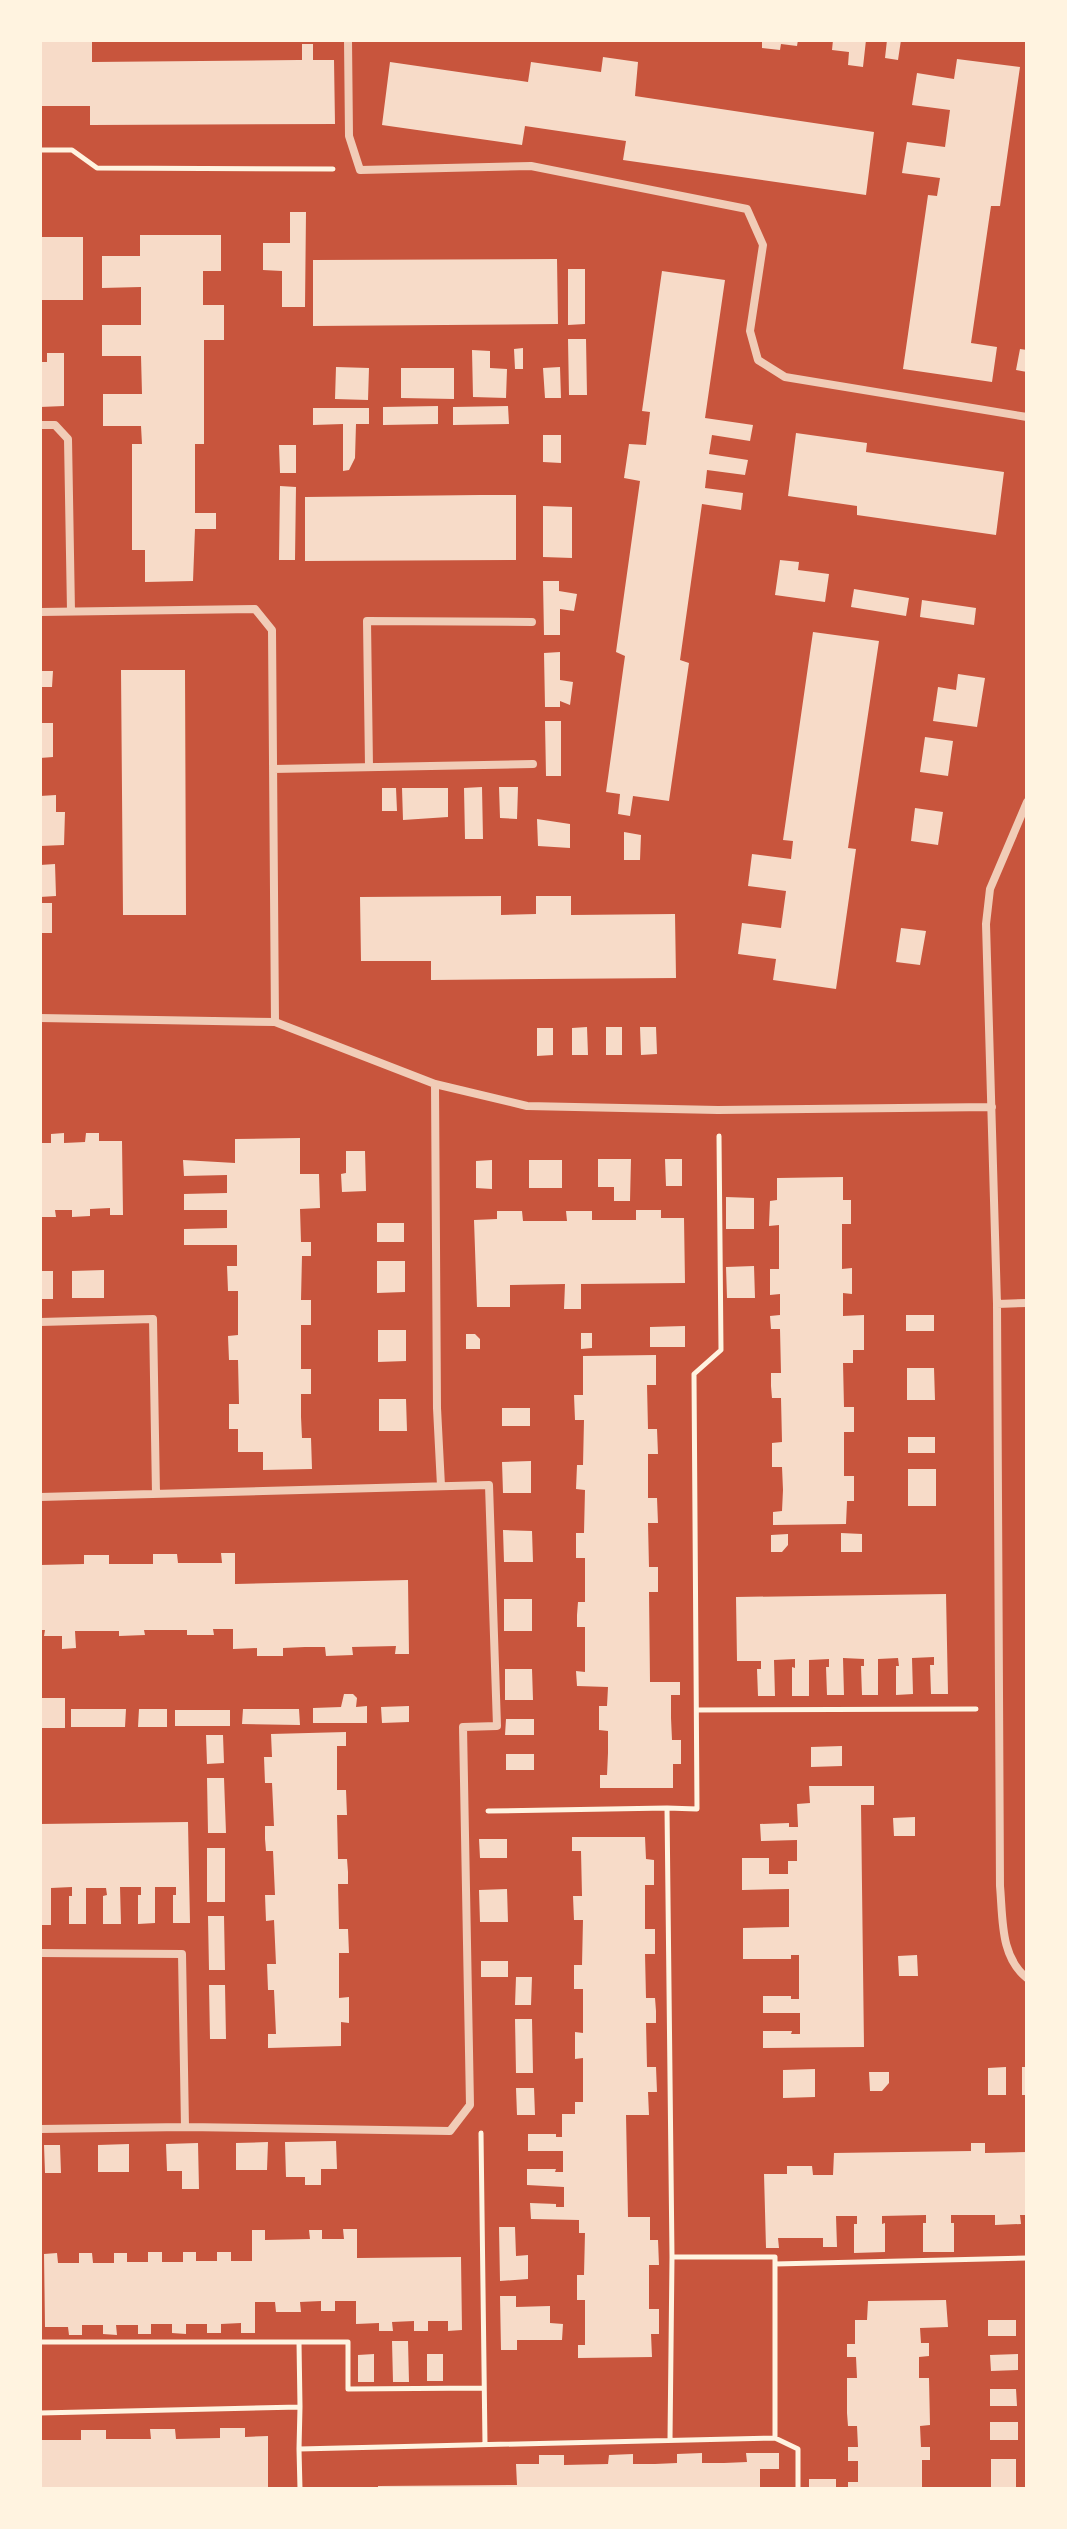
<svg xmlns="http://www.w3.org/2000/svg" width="1067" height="2529" font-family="'Source Sans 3',sans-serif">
<rect width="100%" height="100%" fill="#c8553d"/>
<path fill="#f7dbc8" d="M762 40H798L797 46 781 44 780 50 762 48Z
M833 40H866L863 67 848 65 849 52 832 50Z
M887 40H901L898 60 885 58Z
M92 41V62L299 60H302V44H313V60H334L335 124 90 125V106H40V42Z
M603 57 638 62 635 96 874 132 866 195 623 160 626 141 525 126 522 145 382 125 390 62 528 82 531 62 601 72Z
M957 59 1020 67 1000 206H991L971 343 997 347 992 382 903 369 928 195 937 196 940 178 902 173 907 142 945 147 950 110 912 105 917 73 954 79Z
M290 212H306L305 307H282V271L263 270V243H290Z
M140 235H221V271H203V305H224V340H204V444H195V513H216V529H195L193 581 145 582V550H132V444H142L141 426H103V394H142L141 356H102V325H141V287L102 288V256H140Z
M40 237H83V300H40Z
M557 259 558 324 313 326V260Z
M568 269H585V324L568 325Z
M662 271 725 280 705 418 753 425 750 441 712 435 709 454 748 460 745 475 707 470 705 488 743 493 741 510 702 504 680 660 689 663 669 801 633 796 630 816 618 814 620 794 606 792 625 656 616 652 640 481 624 478 629 444 646 445 650 412 642 411Z
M568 339H586L587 395H569Z
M523 348V369H515L514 349Z
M1020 349 1027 350V372L1016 370Z
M472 350 490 351V368L507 369 506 398 473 397Z
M47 353H64V406L40 407V362H47Z
M336 367 369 368 368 400 335 399Z
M560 367 561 398H545L543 368Z
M401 368H454V399L401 398Z
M438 406V424L383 425V407Z
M508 406 509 424 453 425V407Z
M313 408H369V424H356L355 458 349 470 343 471V424L313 425Z
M796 433 867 443 866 452 1004 472 996 535 857 515V506L788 496Z
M543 435H561V463L543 462Z
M279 445H296V473H280Z
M280 486 296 487 295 560H279Z
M480 495H516V560L305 561V497Z
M543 506 572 507V558L543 557Z
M780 560 799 562 798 570 829 574 825 602 775 595Z
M543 581H559V591L577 594 574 611 560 609V635H544Z
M854 589 909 598 906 616 851 607Z
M922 600 976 608 974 625 920 617Z
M813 632 879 641 848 848 856 849 836 989 773 980 776 959 738 954 742 923 781 928 786 891 748 886 752 854 791 859 793 841 783 840Z
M560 652V680L573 682 570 705 560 701V707H545L544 653Z
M121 670H185L186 915H123Z
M40 671H53L52 687H40Z
M958 674 985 678 977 727 933 721 938 687 956 690Z
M545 721H561V776H546Z
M40 723H53V757L40 758Z
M925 737 953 741 948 776 920 772Z
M482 787 483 839H465L464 788Z
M499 787H518L517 819 500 818Z
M382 788H396L397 811H382Z
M402 788H448V817L403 820Z
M56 795V812H65L64 845 40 846V796Z
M915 808 943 812 938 845 911 841Z
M537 819 570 824V848L538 846Z
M624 832 641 835 640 860H624Z
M55 864 56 896 40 897V865Z
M501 896V915L536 914V896H571V915L675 914 676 978 431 980V961H361L360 897Z
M40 903H52V933H40Z
M901 928 926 931 920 965 896 962Z
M587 1027 588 1055H572V1028Z
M606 1027H622V1055H606Z
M640 1027H656L657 1054 641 1055Z
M537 1028H553V1055L537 1056Z
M64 1133V1143L85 1142 86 1133H99V1141H122L123 1215H110V1208L90 1209V1216L72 1217V1210H55L56 1217H40V1143H51V1134Z
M300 1138V1174H319L320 1208 300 1209 301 1242H311V1256H302L301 1300H311V1325H301V1369H311V1394H301V1417L302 1438H311L312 1469 263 1470V1452H238V1429H229V1404H239L238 1360H229L228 1336 238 1335V1291H228L227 1266H237V1245H184V1229L227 1228V1210H184V1194L227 1193V1175L184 1176 183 1160 235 1163V1139Z
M346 1151H365L366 1191 342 1192 341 1174 346 1173Z
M598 1159H631L630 1201H614V1187H598Z
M665 1159H682V1186H666Z
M492 1160V1189L476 1188V1161Z
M529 1160H562V1188H529Z
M843 1177V1200H851V1224H842V1269L852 1268V1294L843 1293V1316L864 1315V1350H853V1363H843L844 1407H854V1432H844V1476H854V1501H847L846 1524 773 1525V1512L782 1511 783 1490 782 1467H772V1443L782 1442 781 1398H772L771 1386V1373H781L780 1329H771L770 1316 780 1315V1294L770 1295V1269H779V1225L769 1226 770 1201 777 1200V1178Z
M726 1197 754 1198V1229H726Z
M636 1210H661V1218H684L685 1283 581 1284V1309H564L565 1284 510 1285V1307H477L474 1220 497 1219V1211H522L523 1221H567L566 1211H592V1220H636Z
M377 1223H404V1242H377Z
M377 1261H405V1292L377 1293Z
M754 1266 755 1298H727L726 1267Z
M104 1270V1298H72V1271Z
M40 1271H53V1299H40Z
M906 1315H934V1331H906Z
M685 1326V1347H650V1327Z
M378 1330H406V1361L378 1362Z
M581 1333H592V1348L581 1349Z
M466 1334H475L480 1339V1349H466Z
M656 1355V1385H647L648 1429H657L658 1454H648V1498H657L658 1523H648L649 1567H658V1592H649L650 1682H680V1695H671V1718L672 1740H681V1764H673V1788H600V1775H607L608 1753V1731L599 1730V1706H607L608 1687 577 1686 576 1671 585 1672V1627H577V1615L578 1602H585V1558H576V1533H584L585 1490 576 1489 577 1465H583L584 1420H575L574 1395H583V1356Z
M907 1368H934L935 1400H907Z
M379 1399H406L407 1431H379Z
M502 1408H530V1426H502Z
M908 1437H935V1453H908Z
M531 1461V1493H503L502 1462Z
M908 1469H936V1506H908Z
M503 1530 532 1531 533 1562H504Z
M841 1533 862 1534V1552H841Z
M788 1534V1545L782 1552H771V1535Z
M221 1553H235V1584L408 1580 409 1654H395L396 1646 352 1647 353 1655 326 1656 325 1647H305L283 1648V1656H257V1648L233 1649V1629H213L214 1635H187V1630H144L145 1635 119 1636V1631H75L76 1648 62 1649V1636H44L45 1630H40V1565L84 1564V1555H109V1564H153V1554H177L178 1563H222Z
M946 1594 948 1694H931L930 1665H934V1657L912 1658 913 1694 896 1695V1666H899L898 1658 878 1659V1695H862L861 1666H864V1659L843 1658 844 1695H827L826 1667H829V1659L809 1660V1696H792V1667L795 1668V1659L774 1660 775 1696H758L757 1669H761V1661H737L736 1597Z
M504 1599H532V1631H504Z
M505 1669H532L533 1700H505Z
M344 1694H353L357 1698 356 1707 367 1706V1723H313V1708L341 1707Z
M40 1698H65V1728H40Z
M409 1706V1722L382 1723 381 1707Z
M71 1709H126L125 1727H71Z
M139 1709H167V1727H138Z
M243 1709H299L300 1725 242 1724Z
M175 1710H230V1726H175Z
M506 1719H534V1735H505Z
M346 1732V1746H337V1790H346L347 1815H337L338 1859H347L348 1872V1884H338L339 1929H348L349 1953H339V1998L349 1997V2023L341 2022V2046L268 2048V2034H276L274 1990H268L267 1964H276L274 1920 266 1921 265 1895H275L273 1851H266L265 1839V1826H274L272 1783H265L264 1757H272L271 1734Z
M206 1735H223L224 1763 207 1764Z
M842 1746V1766L811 1767V1747Z
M506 1754H534V1770H506Z
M207 1778H224L226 1833H208Z
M809 1786H874V1805H861L864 2047 763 2048V2031H792L791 2034H800V2013H763V1996H791V1999H799V1955H791V1959H743V1928L789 1927V1889L742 1890V1858H769V1874H788V1861H797V1840L761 1841 760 1824 789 1823V1827H798L797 1804 810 1803Z
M915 1817V1836H894L893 1818Z
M188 1822 190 1923H173V1895H176V1887H155V1923L138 1924V1895H141V1887H120L121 1924H103V1896L107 1895 106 1888H86V1924H69V1896H72V1887L51 1888V1925H40V1824Z
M572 1837H645L646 1859 654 1860V1885H645V1929H655V1954H645L646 1998H655L656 2011V2023H646L647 2067H656L657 2092H648L649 2115H626L628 2217H650V2240H658L659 2265H649V2309H659V2334H651L652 2357 578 2358V2345H585V2300H577V2275H584L585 2233H579V2220L531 2219 530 2203 556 2204V2207H564V2187L527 2185V2169H556L555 2172H563V2151H528V2134H556V2137H562V2114H575V2102H583V2058L575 2059V2032L583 2033V1989H574V1965H582L583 1920H574L573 1896H582L581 1851H572Z
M479 1839H507V1858H480Z
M207 1848H225V1902H207Z
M507 1889 508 1922H480L479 1890Z
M208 1916H224L225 1970H209Z
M917 1955 918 1976H899L898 1956Z
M481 1961H508V1977H481Z
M516 1977H532L531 2005H515Z
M209 1985H225L226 2039H210Z
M515 2019H532L533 2073H516Z
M1006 2067V2095H988V2068Z
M1022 2067H1027V2095H1022Z
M815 2069V2097L783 2098V2070Z
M869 2072H889V2083L882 2091H870Z
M516 2088H534L535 2115H517Z
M336 2141 337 2169H321V2185H305V2177H286L285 2142Z
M268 2142 267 2170H236V2143Z
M198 2143 199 2189H182V2171H167L166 2144Z
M971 2143H985V2153L1027 2152V2215H1020L1021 2224 995 2225V2215H951V2223H954V2252H923V2223H926V2215L882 2216V2224L885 2223V2252L854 2253V2224H857V2216H836L837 2247H823V2238H778L779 2248H766L764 2174H787V2166H812L813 2175H833L834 2153 971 2151Z
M129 2144V2172H98V2145Z
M44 2145H60L61 2173H45Z
M499 2227H515L516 2256 528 2255V2279L500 2281Z
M343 2229H357V2258L461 2257 462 2330 448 2331V2321H428V2331H414V2321L392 2322 393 2331H379V2323L356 2324V2301H335V2311H321V2301L300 2302 301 2312H276L275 2302H255V2333H241V2323L221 2324V2333H207V2324H186V2334L172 2333V2324H151V2334H138V2325H116L117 2335 103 2334V2325H82V2335H69L68 2327H45L44 2254 57 2253 58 2263H79V2253H92L93 2263H114V2253H127V2262H148V2252H162V2262H183V2252H196V2261H217V2252H231V2261H252V2230H265V2240L310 2239 309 2230H322V2239H344Z
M500 2296H516V2307L550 2306V2323L563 2324 562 2340H517V2350H501Z
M946 2300 948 2327 920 2328 921 2343H929V2356L919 2357V2378H929L930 2425 920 2426 921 2447H930V2460H922V2489H848V2482H858V2461H848V2447H858L857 2426H848L847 2413V2378H857L856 2357H847V2344H855V2320H867L868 2301Z
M988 2320H1016V2336H988Z
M392 2341H408L409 2382H393Z
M374 2354V2382H358V2355Z
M427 2354H443V2381H427Z
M1018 2354V2370L991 2371 990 2355Z
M990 2389H1016L1017 2406H990Z
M990 2422H1018V2440H990Z
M220 2428H245V2437L268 2436V2489H40V2440H81V2430H106V2439H151L150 2429H175L176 2439 220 2438Z
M702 2453V2463H724L747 2462 746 2453H779V2469H760V2489H378V2486L517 2485 516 2464H539V2455H564V2465L608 2464 609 2455 633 2454V2464H655L677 2463V2454Z
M991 2459H1016V2489H991Z
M809 2479H836V2489H809Z"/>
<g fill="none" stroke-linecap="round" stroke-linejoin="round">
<path stroke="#fff3e0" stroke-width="5" d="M40 150H72L97 168 333 169
M697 1710 976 1709
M488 1811 667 1808
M481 2133 485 2444
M672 2257H775V2264L1027 2258
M775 2264V2438L798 2449V2489
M40 2342H299L300 2407
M299 2342H348V2389L484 2388
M40 2413 300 2407 299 2449 775 2438
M670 2440 672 2257 667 1808 697 1809 694 1374 721 1350 719 1136
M299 2449 300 2489"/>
<path stroke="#f1ccb7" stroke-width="8" d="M348 40 349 136 360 170 531 166 747 209 763 245 750 331 758 360 785 377 1027 417
M40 425H55L68 439 71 611
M40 612 255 609 272 630 275 1022
M369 767 367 621 532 622
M273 769 533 764
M1027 802 990 889 986 924 997 1304 1000 1886C1003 1919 1000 1957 1027 1978
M40 1018 275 1022 435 1084 527 1106 718 1110 992 1107
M435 1084 437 1408 441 1486
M997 1304 1027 1303
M40 1322 153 1319 156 1494
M40 1497 489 1485 497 1726 463 1727 470 2105 450 2131 185 2127 40 2129
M40 1953 182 1954 185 2127"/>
</g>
<rect width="1067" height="2529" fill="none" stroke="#fff3e0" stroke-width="84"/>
</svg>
